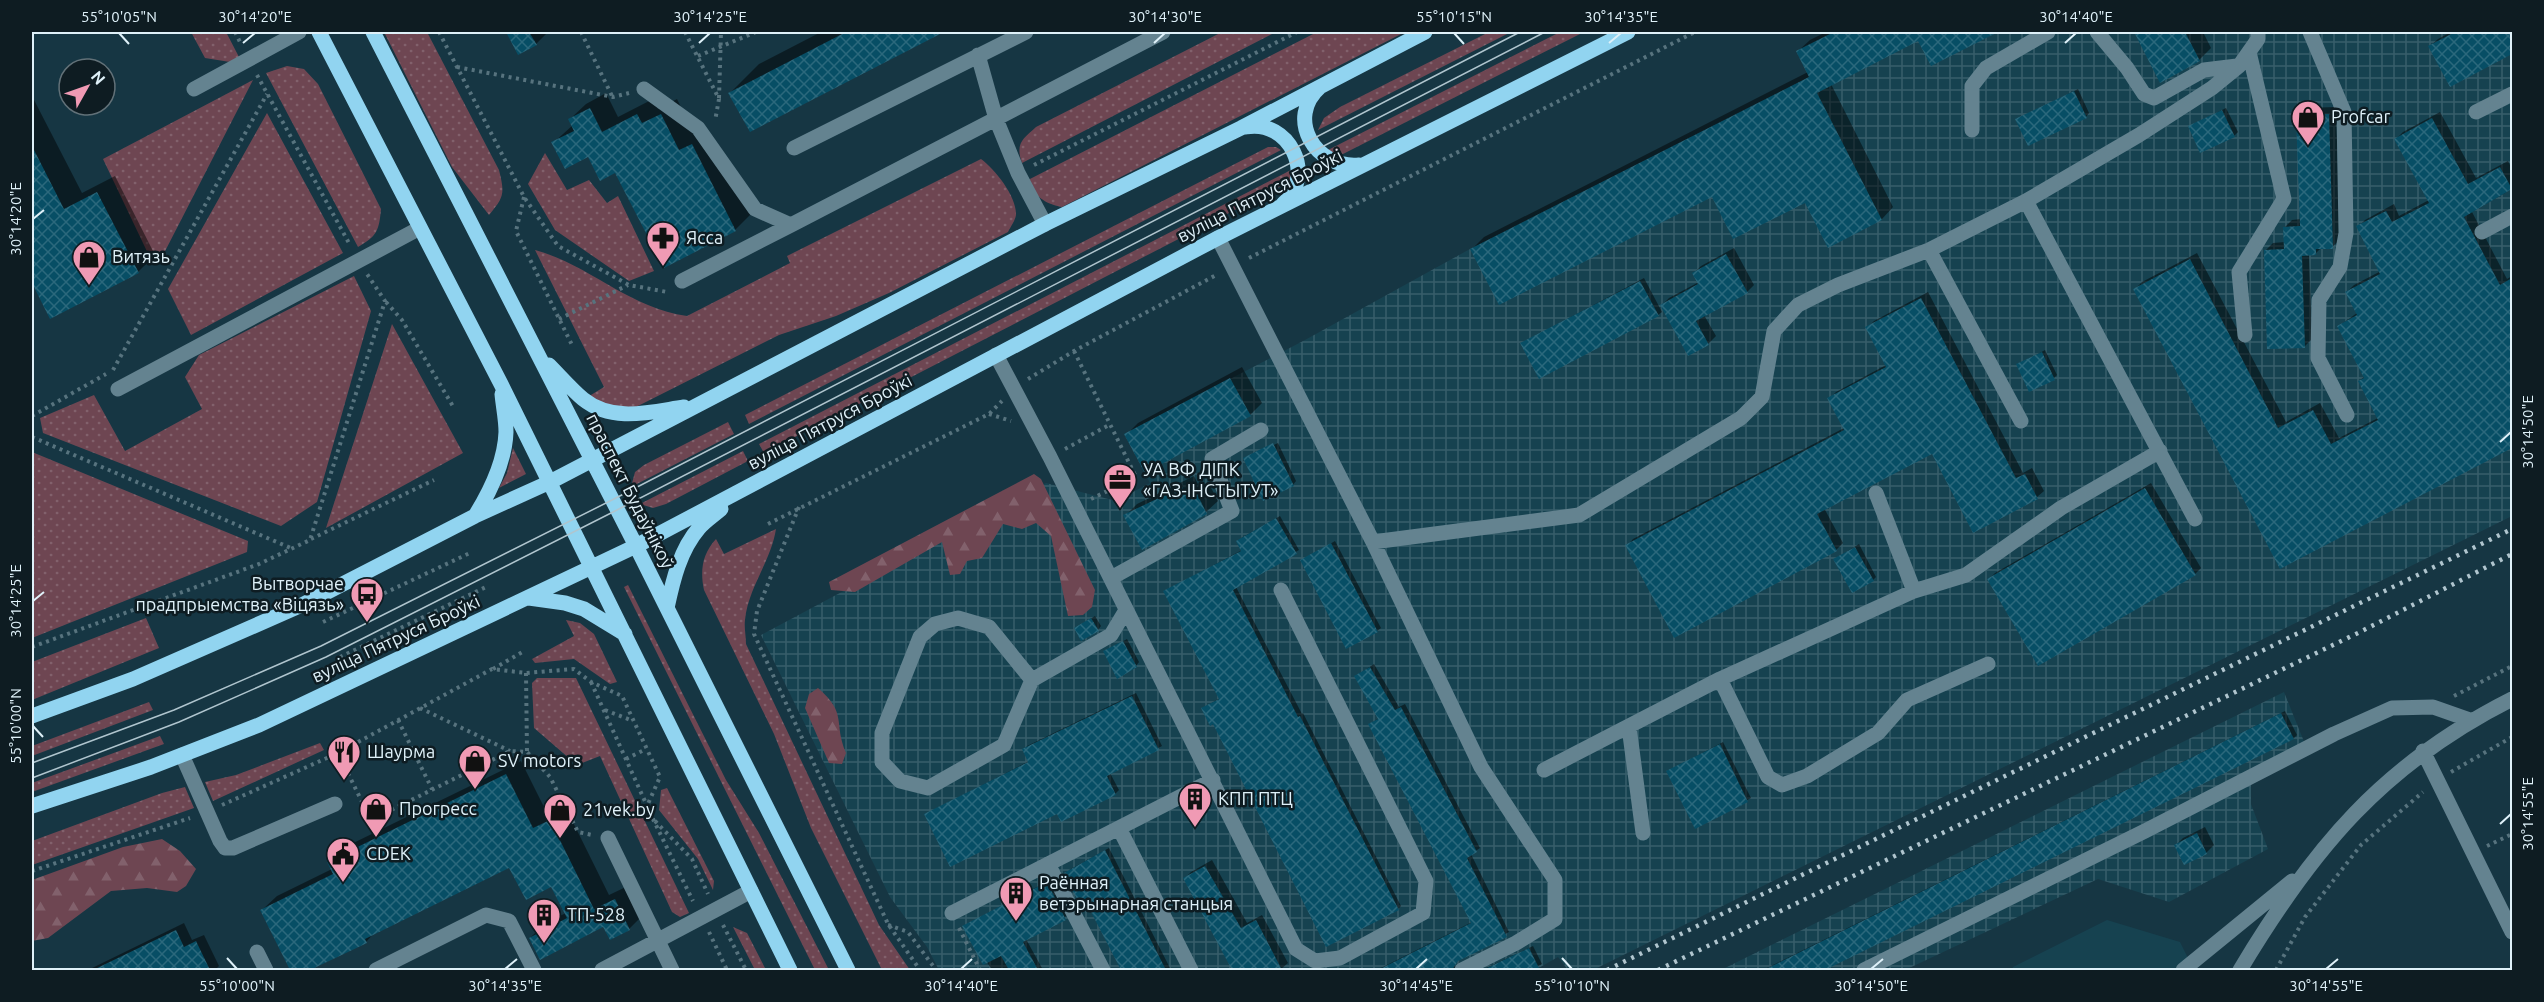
<svg xmlns="http://www.w3.org/2000/svg" width="2544" height="1002" font-family="Ubuntu,sans-serif">
<defs>
<pattern id="industrial-grid" width="8" height="8" patternUnits="userSpaceOnUse" patternTransform="scale(1.5)"><rect width="8" height="8" fill="#164250"/><path d="M0 4h8M4 0v8" fill="none" stroke="#375e6a"/></pattern>
<pattern id="grass-dots" width="8" height="8" patternUnits="userSpaceOnUse" patternTransform="scale(1.5)"><rect width="8" height="8" fill="#6e4652"/><path d="M2 2h.1M6 6h.1" fill="none" stroke="#82616c" stroke-width="1.8" stroke-linecap="round"/></pattern>
<pattern id="forest-firs" width="22" height="20" patternUnits="userSpaceOnUse" patternTransform="scale(1.5)"><rect width="22" height="20" fill="#6e4652"/><path d="M5 1l3.5 6h-7zM16 11l3.5 6h-7z" fill="#82616c"/></pattern>
<pattern id="building-cross-hatch" width="8" height="8" patternUnits="userSpaceOnUse" patternTransform="scale(1.5)"><rect width="8" height="8" fill="#074e65"/><path d="M0 0l8 8M0 8l8-8" fill="none" stroke="#2b687c"/></pattern>
</defs>
<rect width="100%" height="100%" fill="#163643"/>
<path fill="#164250" d="M2107 920 2180 942 2194 970H2012L2013 967Z"/>
<path fill="url(#industrial-grid)" d="M1834 32H2512V516L1593 970H1568L1558 957 1535 970H939L927 947 890 897 761 635 1046 483 1116 501 1150 483 1124 434 1305 340 1470 249 1809 77 1796 51Z
M2284 692 2307 749 2251 778V804L2268 849 2169 902 2098 879 1905 970H1721Z"/>
<path fill="url(#grass-dots)" d="M191 32H226L239 57 230 62 205 58Z
M384 32H427L499 170C505 194 504 197 489 215L452 167Z
M1222 32H1276L1022 163C1015 143 1023 139 1036 127Z
M1317 32H1405L1062 207C1043 203 1036 197 1028 180Z
M1489 32H1511L1318 130 1324 118 1340 107Z
M1560 32H1584L1343 154H1335L1328 150Z
M287 66 304 69 318 84 381 209C379 231 377 236 358 247L266 73Z
M253 80 161 259 153 264 103 159Z
M267 113 343 253 191 335 168 289Z
M1268 147H1276L1281 150 749 424 745 415Z
M545 153 567 190 589 180 607 203 618 196 654 271 629 281 555 230 528 184Z
M981 159C995 169 1017 197 1016 215 1015 221 1011 226 1008 232L889 293 836 316 779 335 628 411 586 398 604 387 535 250C590 265 627 307 687 316L790 263 787 256Z
M1291 170 1293 175 1289 182 764 453 759 444Z
M354 276 371 311 317 502 281 526 43 433 40 418 94 395 125 451 202 409 185 377 199 355Z
M392 324 463 453 326 528Z
M728 422 734 434 631 487 635 472 644 465Z
M513 448 526 474 499 488 507 473Z
M743 451 748 461 666 504 653 508 640 504Z
M32 452 248 541 247 552 32 638Z
M776 529C771 561 748 588 745 620 744 627 746 636 746 644L879 925 910 970H882L811 828 774 734 704 590C700 571 702 554 716 539L724 554Z
M628 585 726 780 759 833 829 970H815L624 587Z
M146 618 159 648 32 700V662Z
M566 620 580 623 594 634 617 682 610 684 574 659 535 663 532 659 574 636Z
M537 678H576L689 913 680 917 672 912 600 756 577 765 534 728 532 683Z
M149 702 153 710 32 756V746Z
M160 736 164 744 32 792V783Z
M320 743 324 750 213 801 205 782 236 775Z
M185 787 194 808 32 865V841L162 793Z
M667 788 714 881 713 890 698 859 659 810 661 790Z
M733 927 747 933 766 970H755Z"/>
<path fill="url(#forest-firs)" d="M1034 474 1041 479 1095 590 1092 607 1083 615 1068 616 1051 536 1036 523 1022 529 1003 524 982 558 967 561 960 574 950 575 942 542 855 592 831 590 829 582Z
M818 688C848 714 833 722 846 753L842 764 829 763 805 708 809 694Z
M162 839 180 851 196 869 186 886 177 892 147 888 111 891 48 938 32 941V880L123 847Z"/>
<path fill="#0007" d="M508 32H548L536 44 518 53Z
M821 32H940L750 130 730 93 759 64Z
M1826 32H1995L1931 64 1919 39 1831 84 1893 207 1882 219 1828 246 1805 201 1713 195 1472 249 1484 237 1808 72 1798 51 1810 40Z
M2135 32H2203L2211 48 2199 60 2160 81Z
M2451 32H2512V52L2451 85 2430 46 2438 39Z
M2078 89 2089 113 2086 117 2017 120Z
M606 93 618 117 653 99 658 109 677 99 695 136 751 214 735 230 616 171 588 155 553 143 573 125 570 119 586 104Z
M32 96 82 193 115 176 155 255 138 272 51 317 32 279Z
M2336 107 2340 240 2332 247H2322L2315 254H2309L2312 339 2304 347 2265 251 2273 243 2285 242V227L2292 220 2301 219 2298 116 2305 108Z
M2226 108 2238 132 2234 136 2190 126Z
M2440 112 2476 178 2508 161 2512 169V189L2472 212 2507 279 2512 276V446L2281 567 2135 289 2142 282 2197 253 2286 422 2320 403 2339 438 2378 418 2359 381 2365 376 2339 326 2357 313 2346 293 2354 285 2381 271 2358 227 2365 220 2394 204 2399 216 2429 200 2396 139 2403 132Z
M1734 248 1754 285 1747 292 1704 315 1716 336 1709 343 1689 354 1662 305 1669 298 1699 282 1694 273 1701 266Z
M1644 278 1662 312 1658 315 1522 343Z
M1928 292 2023 473 2032 468 2044 491 2037 497 1932 452 1824 508 1843 543 1836 550 1627 546 1633 539 1844 428 1829 399 1836 392 1886 365 1867 328 1874 321Z
M2045 350 2057 375 2054 378 2018 365Z
M1242 367 1262 403 1250 415 1126 435 1138 423Z
M1278 443 1296 481 1293 485 1247 458Z
M1194 476 1200 488 1209 484 1218 501 1206 512 1142 548 1125 516 1137 504Z
M2151 483 2201 568 2195 574 1989 579 1995 573Z
M1280 516 1299 550 1236 587 1302 714 1303 713 1401 906 1398 909 1203 708 1220 698 1165 591 1242 550 1241 538Z
M1335 541 1381 628 1377 631 1302 560Z
M1859 544 1876 577 1873 580 1835 559Z
M1095 616 1101 626 1098 630 1076 628Z
M1127 639 1139 662 1136 666 1105 651Z
M1374 664 1399 707 1405 704 1480 848 1471 854 1509 932 1458 959 1455 964 1456 970H1377L1472 922 1370 724 1379 718 1356 676Z
M1136 693 1162 746 1110 773 1119 790 1115 794 1058 812 926 814 1029 761 1024 750 1027 746Z
M2285 711 2297 735 2294 738 1822 970H1763Z
M1723 742 1751 798 1696 827 1668 771Z
M521 761 548 815 565 806 609 895 630 885 644 914 629 929 603 925 530 938 545 923 566 913 552 885 510 866 376 931 366 942 307 970H292L262 910 277 896 332 869 328 863 343 848Z
M2205 827 2214 845 2206 853 2185 863 2176 845 2183 838Z
M1109 848 1171 970H1123L1069 870Z
M1212 860 1247 923 1262 915 1288 963 1281 969 1234 970 1185 878 1191 872Z
M1050 880 1068 915 1026 939 1043 970H992L964 926Z
M184 923 192 940 204 935 219 966 215 970H88Z
M1533 946 1542 964 1531 970H1482Z"/>
<path fill="url(#building-cross-hatch)" d="M506 32H529L537 45 518 55Z
M846 32H944L750 132 728 93Z
M1834 32H1998L1931 66 1918 41 1817 93 1882 220 1828 248 1805 203 1733 239 1712 197 1499 305 1470 249 1809 77 1796 51Z
M2134 32H2185L2200 61 2160 83Z
M2455 32H2512V54L2450 87 2428 46Z
M2074 91 2087 118 2028 146 2015 119Z
M590 108 602 132 637 114 642 123 661 114 679 150 692 144 736 231 664 268 615 173 600 181 588 157 565 169 551 142 574 131 568 119Z
M2222 110 2235 137 2200 153 2188 126Z
M2329 114 2333 249H2316V255L2302 256 2305 348 2267 349 2264 250 2284 249 2283 227 2300 226 2296 115Z
M2432 118 2468 184 2500 167 2512 189 2464 217 2500 285 2512 278V448L2280 569 2133 289 2190 259 2278 428 2313 410 2331 444 2378 420 2358 381 2364 378 2337 326 2357 315 2345 292 2380 274 2356 226 2386 211 2392 222 2429 203 2394 139Z
M32 146 64 209 97 192 139 273 50 319 32 283Z
M1726 254 1748 293 1696 321 1709 345 1688 356 1660 305 1698 284 1692 273Z
M1640 281 1659 316 1539 379 1520 343Z
M1921 298 2016 478 2025 474 2038 499 1973 533 1932 454 1817 514 1837 551 1674 638 1625 545 1844 430 1827 398 1886 367 1865 327Z
M2042 352 2055 380 2029 392 2016 364Z
M1230 378 1251 416 1145 473 1124 434Z
M1273 443 1294 486 1263 501 1243 458Z
M1182 487 1189 499 1197 494 1207 514 1142 550 1123 515Z
M2145 488 2196 575 2038 666 1987 579Z
M1276 518 1297 554 1233 590 1298 717 1300 716 1399 910 1326 947 1213 724 1210 726 1201 708 1219 699 1163 591 1241 551 1236 541Z
M1331 543 1378 632 1346 649 1300 560Z
M1855 547 1874 581 1852 593 1833 559Z
M1091 618 1099 631 1081 641 1074 628Z
M1123 641 1137 667 1117 679 1103 651Z
M1370 667 1395 710 1401 707 1477 852 1467 858 1507 937 1458 961 1452 970H1378L1471 923 1368 724 1378 719 1354 676Z
M1132 696 1159 750 1107 776 1116 795 1061 822 1057 814 950 867 924 814 1028 762 1022 749Z
M2281 713 2294 739 1825 970H1764Z
M1720 744 1748 802 1695 829 1666 771Z
M506 774 533 828 550 820 594 909 615 899 630 930 610 940 603 927 540 960 529 938 567 918 551 887 526 900 509 868 365 939 367 943 310 970H290L260 910 333 874 327 862Z
M2197 833 2207 854 2184 865 2174 845Z
M1105 850 1166 970H1121L1089 908 1083 911 1064 873Z
M1205 866 1241 928 1256 920 1282 970H1232L1183 878Z
M1047 882 1066 920 1023 942 1038 970H1009L1001 956 983 965 962 926Z
M176 930 184 947 196 941 210 970H93Z
M1529 948 1540 970H1483L1516 954Z"/>
<g fill="none" stroke-linecap="round" stroke-linejoin="round">
<path stroke="#57737e" stroke-width="4" stroke-dasharray="3 4.5" stroke-linecap="butt" d="M235 32 241 44
M439 32 524 197 558 246 629 285 667 292
M581 32 612 96
M685 32 719 99 715 121
M698 56 756 32
M457 67 613 97 629 93
M257 75 350 245
M719 98 721 32
M1034 165 1297 32
M524 197 516 231 573 347
M1249 258 1695 32
M386 302 402 320 454 408
M559 319 628 285
M1074 351 1136 477 1089 500
M113 370 267 94
M1028 379 1074 351 1218 274
M989 414 1011 421
M32 416 106 374
M32 437 293 549
M1065 449 1109 425
M799 507 757 611 754 634 888 924 920 970
M768 524 989 414 1002 401
M311 539 434 480
M323 622 472 552
M32 647 259 564 310 540 385 301 367 274
M340 657 488 586
M493 669 524 651
M526 673 527 752
M591 682 653 819 693 901
M2454 696 2512 666
M420 708 510 751
M605 710 633 721
M398 720 432 789
M338 753 371 820 510 751 527 752 550 777 578 832 592 835
M626 759 646 749
M2451 772 2512 737
M222 805 338 753 492 669 526 673 574 669 591 682 622 696 660 777 647 806
M655 821 692 859 708 894
M2487 846 2512 834
M32 871 190 818
M723 925 746 970
M888 925 908 932 936 970
M959 928 980 970
M709 932 727 970
M2276 970 2305 917 2361 845 2423 792"/>
<path stroke="#648390" stroke-width="15" d="M2097 32 2127 68 2144 94 2154 98 2204 70 2237 66
M2310 32 2344 112 2346 233 2340 267 2319 300 2318 358 2347 415
M978 55 996 119 1018 173 1045 224
M194 89 299 32
M644 89 698 128 755 209 791 225 1163 32
M2476 112 2512 94
M1972 130V86L1986 68 2048 32
M794 148 1026 32
M2026 201 2195 519
M2482 232 2512 216
M1218 238 1373 542 1481 767 1555 880V919L1516 943 1462 970
M1929 250 2021 421
M682 281 791 225
M2245 335 2239 272 2284 199 2249 52
M996 355 1050 457 1296 949 1315 961 1340 958 1423 913 1426 881 1281 590
M118 389 420 228
M1876 493 1914 591
M1373 542 1579 515 1741 418 1762 397 1774 331 1798 305 1838 285 1929 250 2026 201 2139 135 2212 88 2239 66 2258 39V32
M1111 578 1232 511 1212 459 1261 430
M1720 679 1768 777 1782 785 1807 776 1878 733 1907 700 1988 664
M1032 680 1004 745 928 788 900 781 882 762V733L920 637 935 624 958 618 989 627 1032 680 1111 635 1126 610
M1629 727 1643 833
M2423 751 2512 932
M182 755 220 841 225 848H233L335 804
M1544 770 1720 679 1914 591 1966 575 2061 508 2160 451
M1119 828 1191 970
M608 838 672 970
M1048 864 1103 970
M952 913 1213 780
M257 952 266 970
M376 970 486 915 509 921 534 970
M602 970 751 891
M1864 970 2145 831 2334 734 2392 708 2433 707 2470 720
M2183 970 2292 881
M2240 970C2313 848 2383 764 2512 699"/>
<path stroke="#91d4f0" stroke-width="15" d="M319 32 501 384 790 970
M373 32 636 546 848 970
M1320 87C1285 118 1315 169 1359 165
M1246 127C1289 119 1317 175 1283 204
M549 365C560 376 571 389 583 399 613 423 650 412 684 407
M475 516C490 492 505 461 506 432 506 419 503 406 502 394
M529 598 565 603 584 609 625 634
M667 608C673 580 680 550 699 528 705 521 714 515 721 509
M32 716 133 679 302 605 475 516 550 482 1045 224 1241 128 1425 32
M32 806 151 767 259 725 636 546 1218 238 1628 32"/>
<path stroke="#b0c5ce" stroke-width="1.5" d="M32 763 174 710 321 646 612 500 1520 32
M32 778 179 722 326 657 617 510 1545 32"/>
<path stroke="#b0c5ce" stroke-width="4.5" stroke-dasharray="3 6" stroke-linecap="butt" d="M1607 970 2512 529
M1658 970 2360 632 2512 554"/>
</g>
<path fill="none" stroke="#dff1f9" stroke-width="2" d="M119 33 129 44M1454 33 1464 44M243 43 255 33M699 43 710 33M1154 43 1165 33M1609 43 1621 33M2065 43 2076 33M33 219 44 210M2500 442 2511 432M33 601 44 592M33 726 43 737M2500 824 2511 814M227 958 237 969M1562 958 1572 969M505 969 517 959M961 969 972 959M1416 969 1427 959M1871 969 1883 959M2326 969 2338 959"/>
<defs>
<symbol id="shop-pin" viewBox="-11 -11 22 30"><path d="M0 17L-7.5 6A9.5 9.5 0 1 1 7.5 6Z" fill="#f09ab4" stroke="#0e1c22"/><path d="M-5-2.5h2.3a2.7 3.5 0 0 1 5.4 0H5L5.5 6h-11ZM-1.5-2.5h3a1.5 2.3 0 0 0-3 0Z" fill="#111"/></symbol>
<symbol id="pharmacy-pin" viewBox="-11 -11 22 30"><path d="M0 17L-7.5 6A9.5 9.5 0 1 1 7.5 6Z" fill="#f09ab4" stroke="#0e1c22"/><path d="M-2-6h4v4h4v4h-4v4h-4v-4h-4v-4h4Z" fill="#111"/></symbol>
<symbol id="office-pin" viewBox="-11 -11 22 30"><path d="M0 17L-7.5 6A9.5 9.5 0 1 1 7.5 6Z" fill="#f09ab4" stroke="#0e1c22"/><path d="M-6-3h4V-5.5h4V-3h4V5H-6ZM-1-4.5V-3h2v-1.5ZM-6 0V1H6V0Z" fill="#111"/></symbol>
<symbol id="bus-pin" viewBox="-11 -11 22 30"><path d="M0 17L-7.5 6A9.5 9.5 0 1 1 7.5 6Z" fill="#f09ab4" stroke="#0e1c22"/><path d="M-5-6H5V4H4V6H2V4H-2V6H-4V4H-5ZM-3.5-4V0h7V-4ZM-3.5 1.2v1.5H-2V1.2ZM2 1.2v1.5H3.5V1.2Z" fill="#111"/></symbol>
<symbol id="restaurant-pin" viewBox="-11 -11 22 30"><path d="M0 17L-7.5 6A9.5 9.5 0 1 1 7.5 6Z" fill="#f09ab4" stroke="#0e1c22"/><path d="M-5-6h1v4h1v-4h1v4h1v-4h1v5L-1.5 .5V6h-2V.5L-5-1ZM5-6V6H3V1.5H1.5Q1.5-4 5-6Z" fill="#111"/></symbol>
<symbol id="building-pin" viewBox="-11 -11 22 30"><path d="M0 17L-7.5 6A9.5 9.5 0 1 1 7.5 6Z" fill="#f09ab4" stroke="#0e1c22"/><path d="M-4-6H4V6H1V3H-1V6H-4ZM-2.5-4.3h1.7v1.8h-1.7ZM.8-4.3h1.7v1.8H.8ZM-2.5-1h1.7V.8h-1.7ZM.8-1h1.7V.8H.8Z" fill="#111"/></symbol>
<symbol id="civic-pin" viewBox="-11 -11 22 30"><path d="M0 17L-7.5 6A9.5 9.5 0 1 1 7.5 6Z" fill="#f09ab4" stroke="#0e1c22"/><path d="M-.6-6.5H3V-4.5H.6V-3L4-1V1h2V6H-6V1h2V-1L-.6-3ZM-1.2 2.5V6h2.4V2.5Z" fill="#111"/></symbol>
</defs>
<g fill-rule="evenodd">
<use href="#shop-pin" x="2289" y="98" width="38" height="52"/>
<use href="#pharmacy-pin" x="644" y="219" width="38" height="52"/>
<use href="#shop-pin" x="70" y="238" width="38" height="52"/>
<use href="#office-pin" x="1101" y="461" width="38" height="52"/>
<use href="#bus-pin" x="348" y="575" width="38" height="52"/>
<use href="#restaurant-pin" x="325" y="733" width="38" height="52"/>
<use href="#shop-pin" x="456" y="742" width="38" height="52"/>
<use href="#building-pin" x="1176" y="780" width="38" height="52"/>
<use href="#shop-pin" x="357" y="790" width="38" height="52"/>
<use href="#shop-pin" x="541" y="791" width="38" height="52"/>
<use href="#civic-pin" x="324" y="835" width="38" height="52"/>
<use href="#building-pin" x="997" y="874" width="38" height="52"/>
<use href="#building-pin" x="525" y="896" width="38" height="52"/>
</g>
<g text-anchor="middle" stroke-width="5" stroke-linejoin="round" paint-order="stroke">
<g font-size="18" fill="#dff1f9" stroke="#0e1c22" text-anchor="start">
<text x="2331" y="123">Profcar</text>
<text x="686" y="244">Ясса</text>
<text x="112" y="263">Витязь</text>
<text x="1143" y="476">УА ВФ ДІПК<tspan x="1143" dy="21">«ГАЗ-ІНСТЫТУТ»</tspan></text>
<text x="344" y="590" text-anchor="end">Вытворчае<tspan x="344" dy="21">прадпрыемства «Віцязь»</tspan></text>
<text x="367" y="758">Шаурма</text>
<text x="498" y="767">SV motors</text>
<text x="1218" y="805">КПП ПТЦ</text>
<text x="399" y="815">Прогресс</text>
<text x="583" y="816">21vek.by</text>
<text x="366" y="860">CDEK</text>
<text x="1039" y="889">Раённая<tspan x="1039" dy="21">ветэрынарная станцыя</tspan></text>
<text x="567" y="921">ТП-528</text>
</g>
<g font-size="18" fill="#dff1f9" stroke="#0e1c22">
<text transform="translate(1260 196) rotate(-27)" y="6">вуліца Пятруся Броўкі</text>
<text transform="translate(830 422) rotate(-28)" y="6">вуліца Пятруся Броўкі</text>
<text transform="translate(630 491) rotate(63)" y="6">праспект Будаўнікоў</text>
<text transform="translate(396 639) rotate(-25)" y="6">вуліца Пятруся Броўкі</text>
</g>
</g>
<rect width="2544" height="1002" fill="none" stroke="#0e1c22" stroke-width="66"/>
<g transform="translate(87 87) rotate(50)"><circle r="28" fill="#0e1c22" stroke="#627178" stroke-width="1.5"/>
<path d="M0-4.5L10 22L0 15L-10 22Z" fill="#f09ab4"/>
<text y="-9" font-size="16" font-weight="bold" text-anchor="middle" fill="#dff1f9">N</text>
</g>
<rect x="33" y="33" width="2478" height="936" fill="none" stroke="#dff1f9" stroke-width="2"/>
<g font-size="15" text-anchor="middle" fill="#dff1f9">
<text x="119" y="22">55°10'05"N</text>
<text x="255" y="22">30°14'20"E</text>
<text x="710" y="22">30°14'25"E</text>
<text x="1165" y="22">30°14'30"E</text>
<text x="1454" y="22">55°10'15"N</text>
<text x="1621" y="22">30°14'35"E</text>
<text x="2076" y="22">30°14'40"E</text>
<text transform="translate(16 219) rotate(-90)" y="5">30°14'20"E</text>
<text transform="translate(2528 432) rotate(-90)" y="5">30°14'50"E</text>
<text transform="translate(16 601) rotate(-90)" y="5">30°14'25"E</text>
<text transform="translate(16 726) rotate(-90)" y="5">55°10'00"N</text>
<text transform="translate(2528 814) rotate(-90)" y="5">30°14'55"E</text>
<text x="237" y="991">55°10'00"N</text>
<text x="505" y="991">30°14'35"E</text>
<text x="961" y="991">30°14'40"E</text>
<text x="1416" y="991">30°14'45"E</text>
<text x="1572" y="991">55°10'10"N</text>
<text x="1871" y="991">30°14'50"E</text>
<text x="2326" y="991">30°14'55"E</text>
</g>
</svg>
